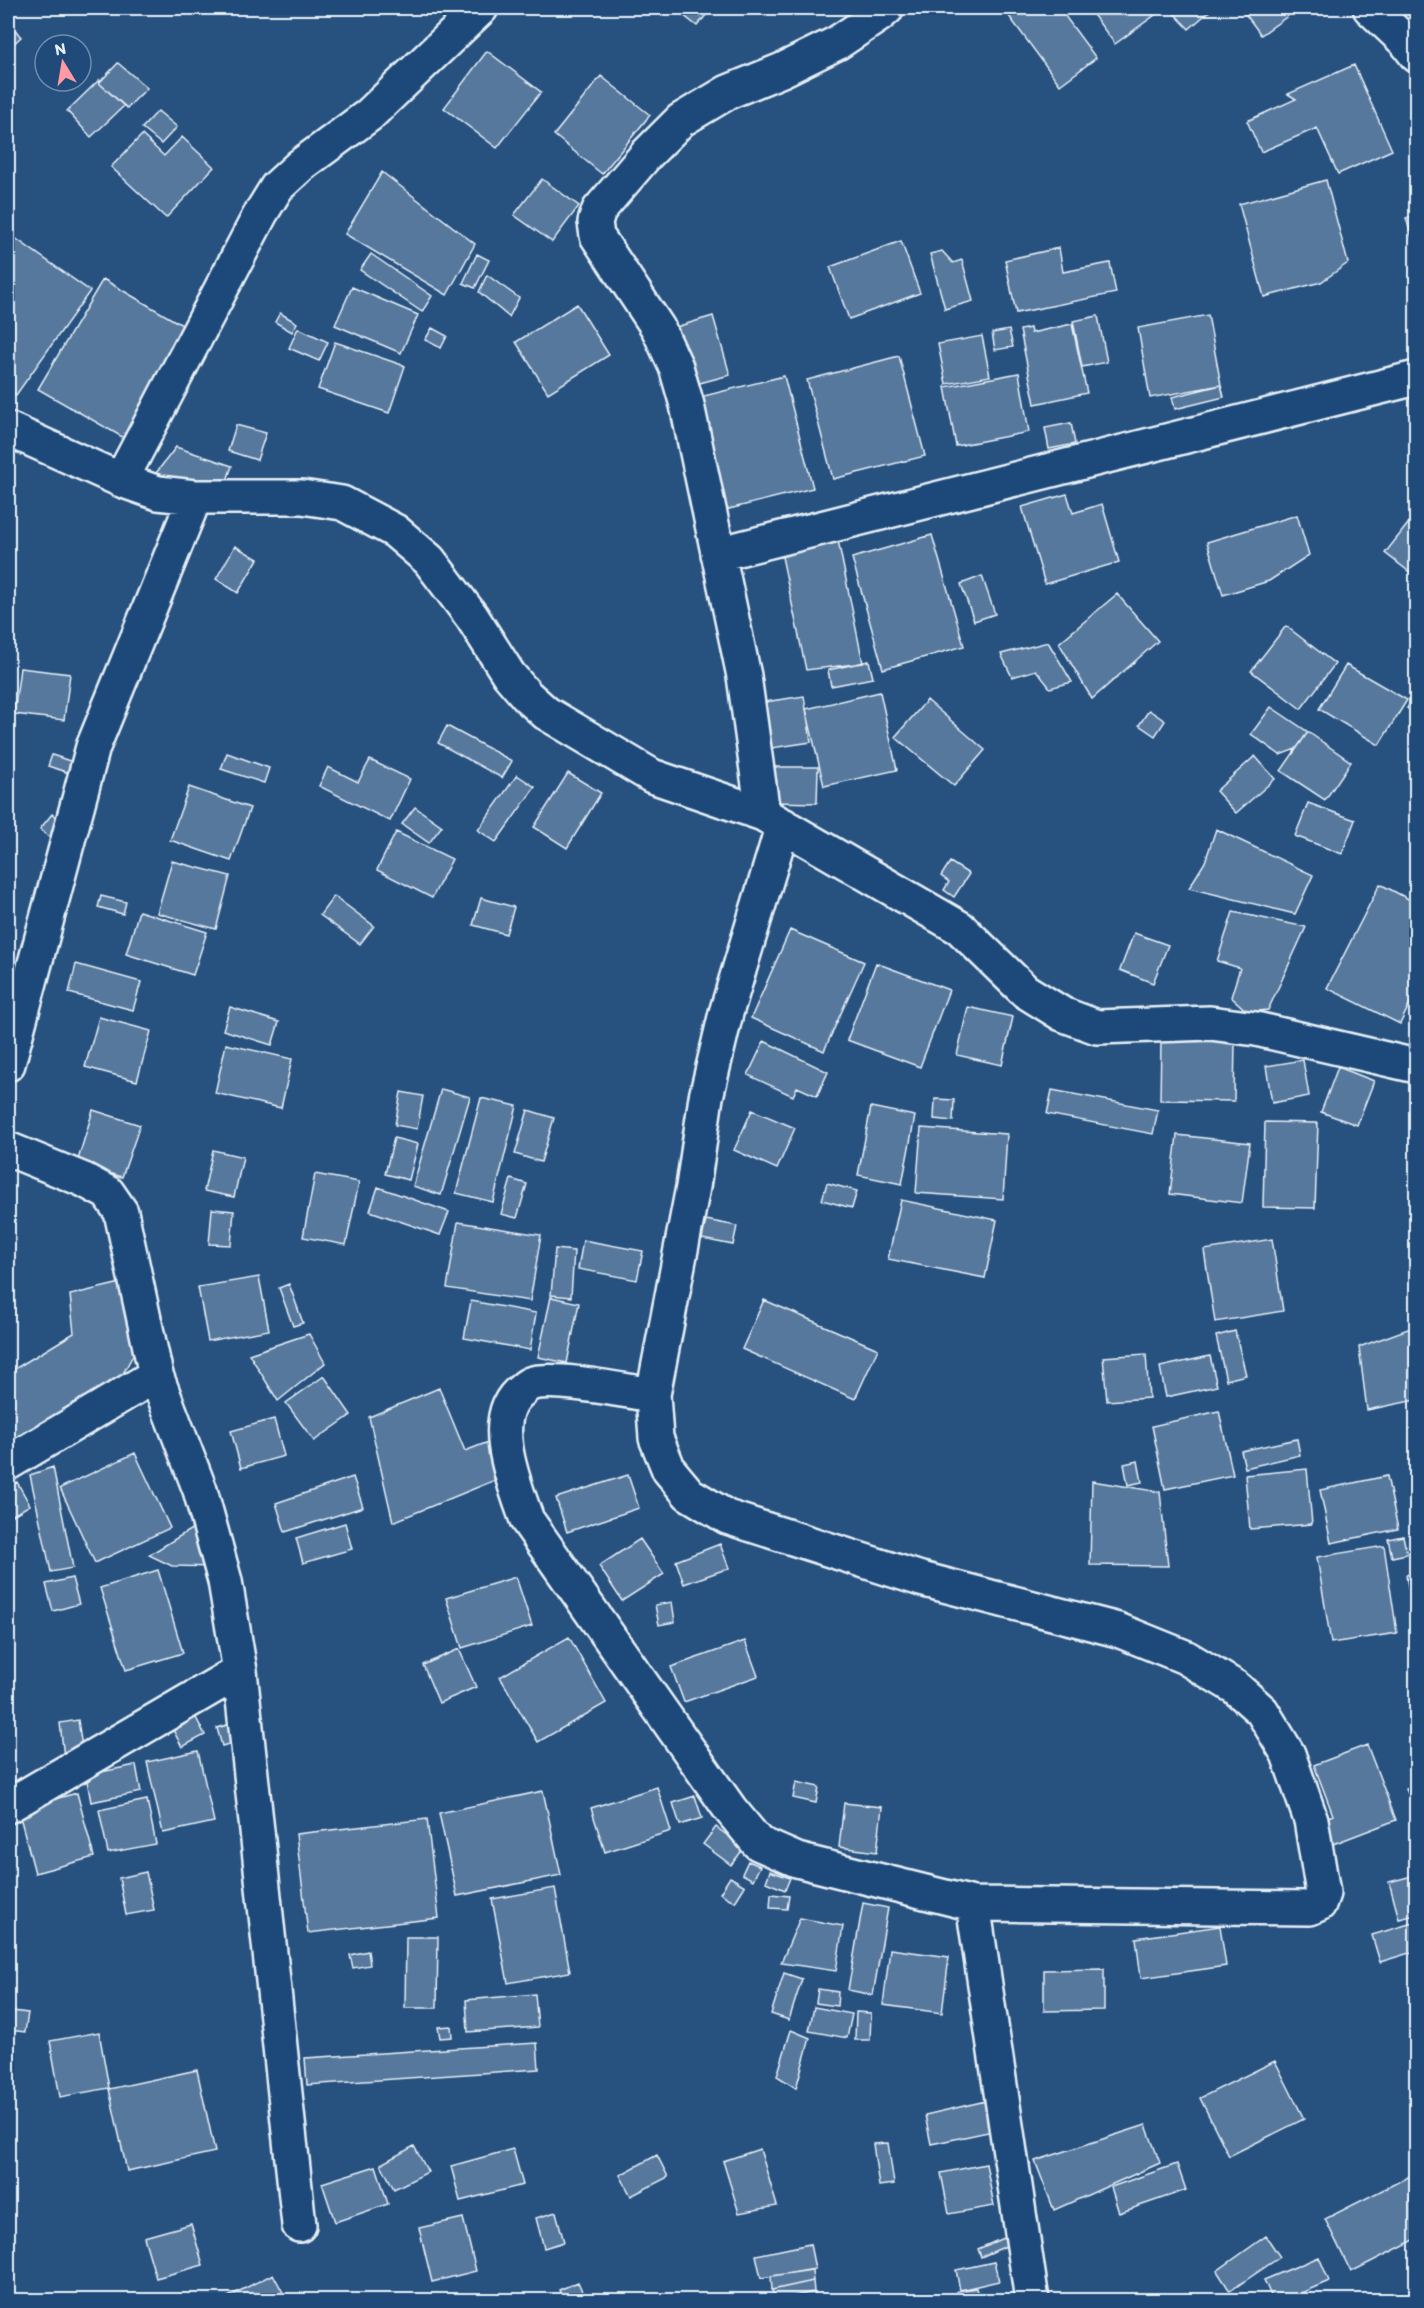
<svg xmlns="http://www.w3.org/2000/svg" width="1424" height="2308" font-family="Itim,sans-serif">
<rect width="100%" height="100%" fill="#27517f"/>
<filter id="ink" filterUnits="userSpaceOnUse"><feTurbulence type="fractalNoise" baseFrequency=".0167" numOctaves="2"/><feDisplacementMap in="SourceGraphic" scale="12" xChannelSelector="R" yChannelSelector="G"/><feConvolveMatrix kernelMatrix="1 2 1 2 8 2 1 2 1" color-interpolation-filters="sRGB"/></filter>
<g filter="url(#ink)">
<path fill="#57789d" stroke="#e8f1f8" stroke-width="1.5" d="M680 8H712L697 26 678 11Z
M1003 8H1059L1096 58 1060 85Z
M1088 8H1156L1159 12 1115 44Z
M1169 8H1213L1189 29Z
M1241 8H1299L1261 35Z
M8 21 21 37 8 49Z
M487 51 541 92 497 148 444 108Z
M118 63 147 88 127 108 99 83Z
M1354 65 1392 150 1338 174 1317 128 1261 152 1247 121 1296 99 1288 94Z
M601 76 650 115 602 174 554 135Z
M99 80V83L124 106 91 137 67 111Z
M158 111 177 127 161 144 142 128Z
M142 135 164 156 182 137 214 167 166 218 111 167Z
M382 172 475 244 447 295 345 234Z
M542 179 579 206 552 242 514 215Z
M1326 180 1348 263 1321 282 1264 297 1239 204Z
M1416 215V250L1406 218Z
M8 233 90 291 16 395 8 389Z
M901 241 920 293 849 319 830 267Z
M1059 248 1063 272 1110 263 1116 293 1016 313 1005 260Z
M942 251 953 263 962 260 973 301 945 309 930 254Z
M371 254 432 296 422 312 360 270Z
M477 254 489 260 475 288 463 283Z
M487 275 519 298 509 317 479 292Z
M103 279 189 329 124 438 38 389Z
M352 287 418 315 401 353 335 325Z
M577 304 609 355 548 393 516 342Z
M280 313 297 323 292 332 275 322Z
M1208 315 1221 385 1150 398 1138 328Z
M713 316 730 375 692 385 676 327Z
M1098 316 1107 362 1082 367 1073 321Z
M1072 324 1087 393 1035 404 1020 330 1030 328 1031 333Z
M298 328 328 342 319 361 289 348Z
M432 328 447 336 441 348 425 340Z
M1009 330 1013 347 995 350 992 333Z
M982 336 990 376 946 384 938 344Z
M335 342 405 366 389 413 318 389Z
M899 356 925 456 833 479 807 380Z
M1019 373 1029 432 956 446 945 387Z
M784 376 813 488 717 512 688 400Z
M1221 385 1224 397 1175 409 1172 397Z
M1071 423 1075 444 1049 449 1045 428Z
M236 425 266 433 257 460 228 451Z
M176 447 232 466 223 492 156 473Z
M1067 494 1073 513 1102 504 1119 562 1045 584 1022 507Z
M1297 515 1309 555 1269 581 1223 595 1207 542Z
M1415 515 1416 516V577L1385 553Z
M932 535 964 646 883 669 852 558Z
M838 540 863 663 806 670 781 552Z
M235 546 258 559 238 593 216 579Z
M982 576 995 614 974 621 961 584Z
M1117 594 1158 641 1092 699 1059 643Z
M1286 626 1335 664 1301 709 1251 671Z
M1048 642 1072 682 1050 688 1036 670 1012 677 1001 654Z
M869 661 873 678 831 686 828 670Z
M1346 665 1407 700 1379 745 1319 709Z
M20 668 70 674 64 720 14 714Z
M880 692 897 770 824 786 806 709Z
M1416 695V715L1407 708Z
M804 696 811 742 765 749 758 703Z
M927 700 985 750 954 786 895 737Z
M1271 707 1308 732 1296 749 1280 755 1251 734Z
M1149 710 1165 721 1155 736 1139 725Z
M447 726 512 761 502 778 438 743Z
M1308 732 1351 762 1325 800 1281 771Z
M227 753 269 768 264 783 221 769Z
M52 755 73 762 69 773 48 766Z
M1255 756 1275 779 1236 813 1216 791Z
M370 760 410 779 390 821 319 786 328 767 358 782Z
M772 767H818L817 803 771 802Z
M568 773 601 793 567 848 534 827Z
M517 775 535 787 496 842 478 830Z
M189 787 250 808 231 861 170 840Z
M1308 803 1355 820 1342 854 1295 836Z
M415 807 442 826 429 843 402 824Z
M52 814 66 825 54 841 40 829Z
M1216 829 1313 875 1295 914 1189 888 1205 862Z
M396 832 452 859 432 898 377 870Z
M172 861 230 876 216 929 157 913Z
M950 862 969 874 954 897 944 890 949 882 941 876Z
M1380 884 1416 903V991L1400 1024 1327 988Z
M101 896 126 902 123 914 98 907Z
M334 896 374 926 360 944 320 915Z
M481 898 514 907 506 934 473 925Z
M139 911 207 932 193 975 126 954Z
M1233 912 1306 927 1268 1010 1248 1012 1231 997 1240 968 1217 961Z
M790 930 864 962 824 1051 751 1018Z
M1134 933 1168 945 1153 983 1120 970Z
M876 963 949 990 920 1067 847 1040Z
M76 964 141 982 133 1010 69 993Z
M230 1007 279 1022 272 1045 223 1030Z
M968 1007 1013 1017 1002 1065 957 1055Z
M99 1017 151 1031 137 1081 85 1067Z
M1161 1040 1235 1041 1234 1101 1160 1100Z
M764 1041 828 1072 817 1096 797 1087 793 1096 748 1075Z
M226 1044 292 1059 281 1108 215 1093Z
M1303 1060 1309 1096 1272 1103 1266 1066Z
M1338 1067 1374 1081 1357 1125 1321 1112Z
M441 1089 470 1097 441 1195 413 1186Z
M1052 1090 1158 1110 1153 1134 1047 1114Z
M401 1092 423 1096 417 1129 395 1125Z
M481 1098 517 1106 493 1202 456 1193Z
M935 1099 954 1100 953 1121 934 1119Z
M871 1107 915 1116 902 1184 858 1175Z
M93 1110 140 1125 122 1177 77 1163Z
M528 1110 554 1118 541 1162 515 1154Z
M752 1110 795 1128 777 1169 734 1150Z
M1265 1122 1318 1123 1315 1208 1263 1207Z
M921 1128 1007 1134 1003 1199 916 1193Z
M1177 1135 1250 1143 1242 1203 1170 1194Z
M394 1138 418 1144 409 1180 385 1174Z
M213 1150 243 1157 234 1197 204 1191Z
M315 1174 359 1182 346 1245 303 1237Z
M511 1179 527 1184 517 1218 501 1214Z
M827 1183 857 1191 852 1208 822 1200Z
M378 1187 449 1212 440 1235 370 1211Z
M901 1200 997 1220 985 1278 888 1259Z
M212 1209 234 1211 231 1245 209 1244Z
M706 1220 737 1226 733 1245 702 1239Z
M458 1222 541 1235 530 1301 447 1288Z
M1272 1239 1283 1311 1215 1322 1204 1250Z
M583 1240 643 1251 637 1280 578 1269Z
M555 1249 574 1251 571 1297 551 1295Z
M259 1277 269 1330 208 1341 198 1287Z
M125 1282 140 1342 119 1381 8 1445V1373L74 1333 70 1295Z
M289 1284 303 1323 293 1326 279 1288Z
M551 1297 579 1303 567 1363 538 1357Z
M764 1300 878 1349 855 1399 742 1349Z
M471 1301 536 1313 530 1350 464 1338Z
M1416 1326V1400L1367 1410 1359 1347Z
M1235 1331 1246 1375 1226 1380 1216 1336Z
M309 1334 325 1363 278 1401 249 1354Z
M1146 1354 1149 1398 1107 1401 1103 1357Z
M1210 1356 1217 1386 1166 1397 1160 1367Z
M324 1376 351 1415 314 1441 286 1403Z
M439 1388 465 1451 491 1441 505 1476 393 1522 369 1417Z
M1219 1411 1233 1475 1165 1489 1152 1426Z
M274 1419 284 1456 241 1468 231 1431Z
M1297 1439 1300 1455 1245 1468 1241 1451Z
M135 1453 170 1528 95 1563 60 1488Z
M1138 1461 1142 1482 1128 1485 1124 1464Z
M53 1467 73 1568 51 1572 30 1475Z
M1307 1469 1312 1524 1250 1529 1245 1475Z
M628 1475 639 1508 567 1532 556 1498Z
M1387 1476 1398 1529 1331 1543 1320 1490Z
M353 1477 363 1507 285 1532 276 1503Z
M1092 1481 1160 1492 1168 1566 1090 1565Z
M17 1482 30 1505 8 1518V1487Z
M345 1523 352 1549 303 1563 296 1538Z
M193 1528 217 1567 172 1566 149 1555Z
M1416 1530V1556H1415L1410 1531Z
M1403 1536 1407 1554 1392 1557 1388 1539Z
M640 1539 664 1574 622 1601 599 1566Z
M720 1544 729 1568 684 1584 676 1561Z
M1384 1546 1397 1633 1331 1643 1317 1557Z
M158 1570 183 1653 126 1670 100 1588Z
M1416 1572V1631L1406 1575Z
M516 1577 532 1626 462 1648 446 1598Z
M72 1578 79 1604 53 1611 46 1584Z
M672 1602 675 1622 659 1625 655 1605Z
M569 1637 606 1703 538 1742 500 1677Z
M745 1641 758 1676 684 1702 671 1667Z
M459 1649 476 1687 439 1703 423 1665Z
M194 1714 205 1735 182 1747 171 1726Z
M78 1720 83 1754 64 1757 60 1723Z
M234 1723 239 1741 222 1746 217 1728Z
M1367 1745 1396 1820 1328 1846 1319 1821 1333 1815 1314 1765Z
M198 1751 214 1822 163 1833 147 1762Z
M136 1765 141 1792 91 1802 86 1775Z
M796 1782 819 1787 816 1803 793 1798Z
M1416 1784V1811L1406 1789Z
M657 1787 671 1831 605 1852 591 1808Z
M543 1791 561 1875 457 1896 439 1813Z
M77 1793 94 1857 35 1873 18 1809Z
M695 1796 702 1818 680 1825 673 1803Z
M147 1800 156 1844 108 1853 99 1810Z
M844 1803 882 1807 877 1852 839 1847Z
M427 1819 439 1918 308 1933 296 1834Z
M716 1827 744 1848 731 1865 703 1844Z
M748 1861 760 1866 753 1880 742 1874Z
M770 1871 790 1878 785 1890 766 1882Z
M146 1872 154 1910 126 1915 119 1878Z
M1416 1875V1915L1399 1919 1389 1882Z
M730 1877 745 1886 735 1902 720 1893Z
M555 1888 570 1972 508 1983 492 1899Z
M771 1894 789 1896 787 1909 770 1908Z
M863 1903 888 1908 873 1995 848 1990Z
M800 1918 843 1926 836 1971 781 1963Z
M1416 1922V1951L1380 1962 1372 1935Z
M1220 1926 1226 1966 1141 1978 1136 1938Z
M406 1937H438L437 2008H405Z
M890 1949 949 1957 942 2013 883 2005Z
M368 1951 370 1965 353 1968 350 1955Z
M1104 1969V2010L1044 2011V1970Z
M784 1973 802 1979 789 2020 771 2014Z
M818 1989 838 1992 837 2006 816 2003Z
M535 1994 538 2027 468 2032 466 2000Z
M814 2007 852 2014 847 2038 809 2031Z
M12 2011 28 2013 25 2032 9 2030Z
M856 2012 871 2013 870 2040H855Z
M451 2026 452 2037 440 2038 438 2027Z
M791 2030 810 2038 796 2088 777 2076Z
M99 2032 109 2088 60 2097 50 2041Z
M537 2043 539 2069 307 2085 305 2058Z
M1275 2061 1304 2119 1229 2156 1200 2098Z
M197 2070 215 2152 127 2171 109 2089Z
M986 2101 993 2131 931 2144 925 2115Z
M1146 2125 1160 2163 1054 2210 1035 2161Z
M888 2143 894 2184 879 2186 873 2144Z
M414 2146 428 2172 394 2189 381 2164Z
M513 2149 523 2185 460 2201 451 2166Z
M760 2149 777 2206 739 2213 723 2161Z
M657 2155 668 2177 631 2196 620 2175Z
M986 2164 994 2206 949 2214 941 2173Z
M1177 2164 1186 2190 1119 2213 1111 2187Z
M376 2166 388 2204 335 2222 322 2183Z
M1416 2173V2239L1351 2272 1325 2219Z
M556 2212 564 2242 544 2248 536 2218Z
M463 2218 476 2271 432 2282 419 2228Z
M191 2224 203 2265 156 2278 144 2237Z
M1010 2235 1013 2243 981 2257 978 2249Z
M1266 2236 1280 2257 1230 2291 1217 2271Z
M810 2244 815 2269 761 2278 756 2255Z
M1319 2257 1329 2281 1285 2300H1273L1264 2280Z
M994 2262 999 2281 960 2290 956 2270Z
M812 2270 813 2281 772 2290 771 2276Z
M273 2274 287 2300H222Z
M813 2281 814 2292 774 2300 772 2290Z
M578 2282 586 2300H563L559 2290Z
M976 2288 979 2300H959L957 2291Z
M814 2292 815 2300H775Z"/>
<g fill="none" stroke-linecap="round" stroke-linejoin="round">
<defs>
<path id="minor" d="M1370 8 1406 42 1416 55
M8 429 121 480 158 493 195 497H302L342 503 395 531 429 560 472 617 509 675 527 696 546 713 652 776 763 814 960 928 1025 991 1062 1014 1097 1027 1210 1023 1256 1029 1416 1066
M121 480 261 213 277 187 301 165 369 115 481 8
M718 554 1416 378
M763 814 744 676 687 405 676 367 658 328 597 236 595 222 599 210 647 154 681 120 728 92 782 70 837 43 879 15 887 8
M8 1064 93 747 195 497
M8 1149 84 1180 108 1193 121 1212 156 1375 200 1490 225 1581 240 1671 299 2225
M653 1395C624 1391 560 1377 533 1383 529 1384 525 1387 522 1390 486 1416 515 1486 527 1520L730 1809 758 1843 797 1860 973 1904 1310 1908 1319 1904 1323 1893 1311 1820 1288 1754 1262 1711 1235 1687 1185 1657 1118 1630 921 1579 727 1517 689 1494 669 1470 656 1438 653 1395 693 1187 706 1097 726 1013 783 825
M8 1463 156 1375
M8 1806 240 1671
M973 1904 1032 2300"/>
</defs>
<use href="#minor" stroke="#e8f1f8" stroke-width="38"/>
<use href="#minor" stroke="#1f4a7a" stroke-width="33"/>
</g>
</g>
<rect width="1424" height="2308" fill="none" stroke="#1f4a7a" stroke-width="30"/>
<rect x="15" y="15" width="1394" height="2278" fill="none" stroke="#e8f1f8" stroke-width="2" filter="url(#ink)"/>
<g transform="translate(63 63) rotate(349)"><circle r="28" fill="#1f4a7a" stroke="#6f8dac" stroke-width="1.5"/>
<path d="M0-4.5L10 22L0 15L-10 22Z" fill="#ff9aa2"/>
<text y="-9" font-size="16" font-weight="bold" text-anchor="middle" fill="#e8f1f8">N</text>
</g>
</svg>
